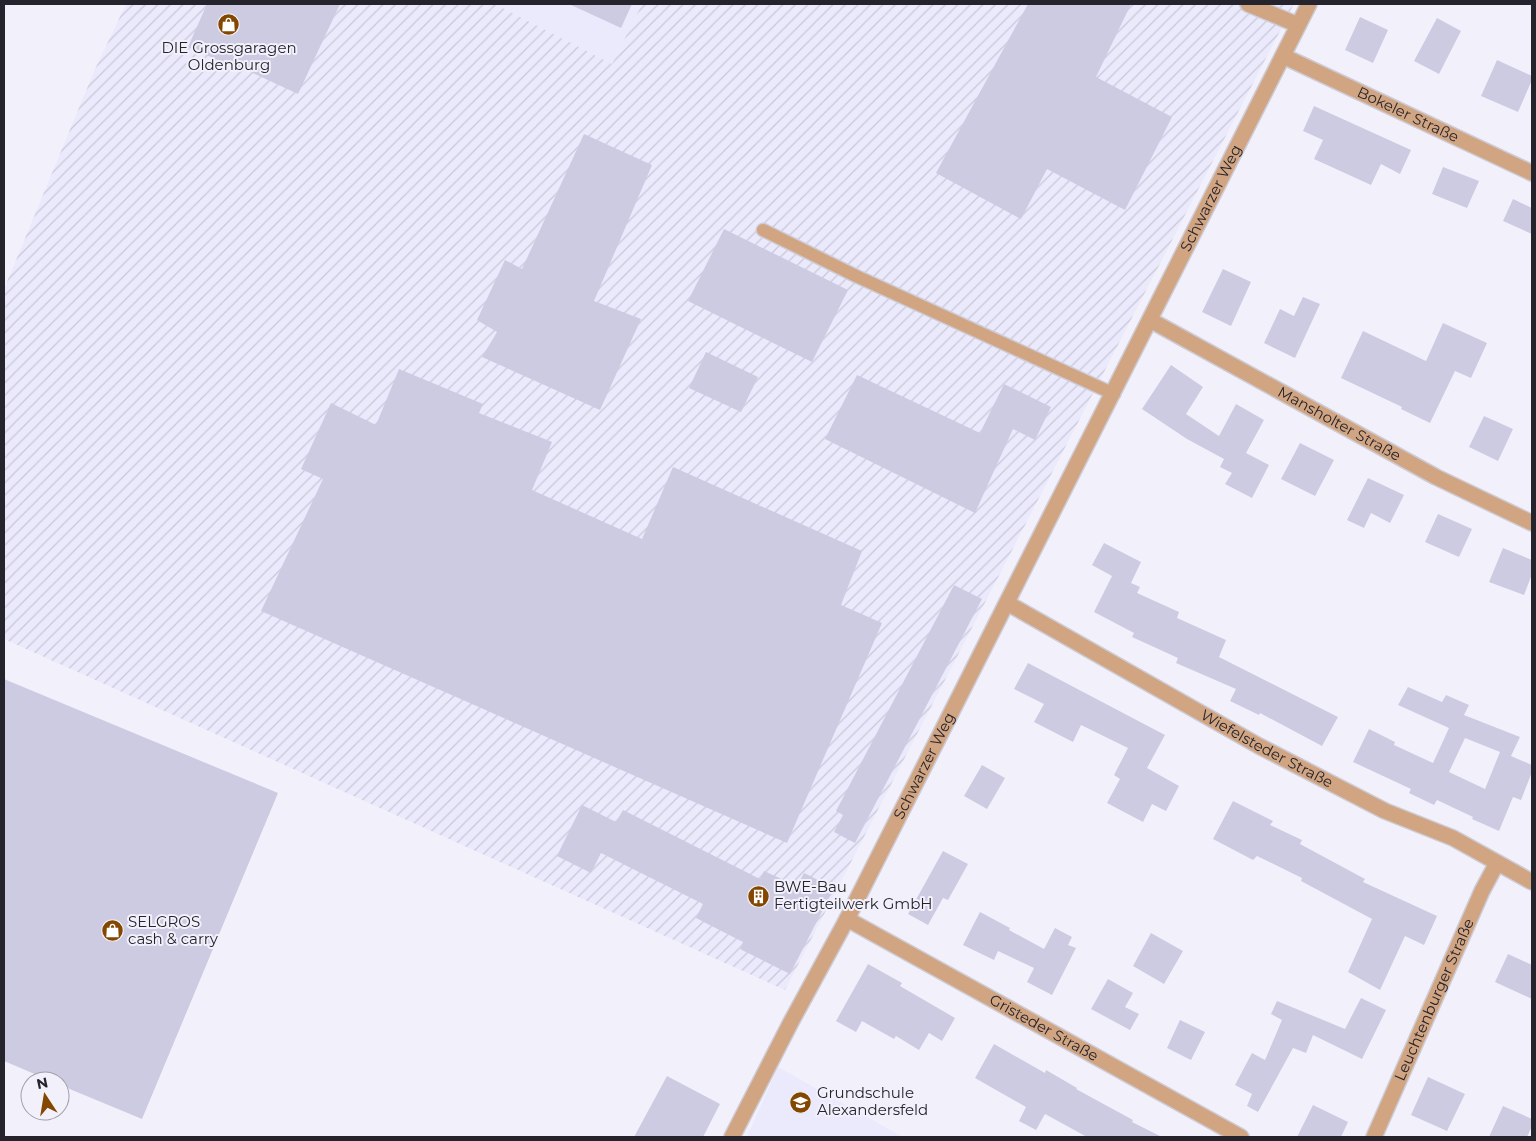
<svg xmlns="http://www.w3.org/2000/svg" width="1536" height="1141" font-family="Montserrat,sans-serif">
<defs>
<pattern id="industrial-furrows" width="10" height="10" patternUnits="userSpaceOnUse" patternTransform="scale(1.25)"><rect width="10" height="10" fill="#ebe9fc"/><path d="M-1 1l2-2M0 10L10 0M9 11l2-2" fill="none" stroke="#c9c8d8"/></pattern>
</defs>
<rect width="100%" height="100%" fill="#f2f1fb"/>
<path fill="#ebe9fc" d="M495 4H642L612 64Z
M778 1067 903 1137H747Z"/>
<path fill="url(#industrial-furrows)" d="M126 4H495L612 64 642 4H1294L785 990 4 639V289L95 69Z"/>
<path fill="#cdcbe2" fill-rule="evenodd" d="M207 4H340L298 94 242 68 241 70 188 47Z
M569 4H632L621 28Z
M1028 4H1131L1096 77 1172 117 1125 210 1047 169 1021 219 936 173Z
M1360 17 1388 30 1373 63 1345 50Z
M1437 18 1461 31 1439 74 1414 61Z
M1497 60 1532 76V80L1518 112 1481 96Z
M1314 106 1411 150 1400 174 1381 164 1371 185 1314 159 1323 140 1303 131Z
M584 134 652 165 594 301 641 319 600 410 482 357 497 332 477 320 505 260 522 269Z
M1443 167 1479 181 1467 208 1432 194Z
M1513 199 1532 208V234L1503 221Z
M724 229 848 290 812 362 688 301Z
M1223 269 1251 282 1231 326 1202 312Z
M1303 297 1320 304 1295 358 1264 343 1280 309 1294 316Z
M1443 323 1487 343 1471 378 1455 371 1430 423 1401 409 1402 407 1341 378 1363 331 1426 361Z
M706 352 758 377 741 412 689 388Z
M1171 365 1203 387 1186 414 1219 436 1236 404 1264 420 1246 453 1269 465 1252 498 1225 484 1232 473 1220 467 1224 459 1187 439 1142 409Z
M399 369 483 404 479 413 552 442 532 490 642 539 673 467 862 551 841 605 882 623 787 843 261 611 323 479 301 469 331 403 376 425Z
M857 375 980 433 1004 384 1051 407 1035 440 1013 429 975 513 825 439Z
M1484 416 1513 429 1498 461 1469 447Z
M1300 443 1334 460 1315 496 1281 479Z
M1368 478 1404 495 1390 523 1371 513 1364 528 1347 520Z
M1438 514 1472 529 1459 557 1425 542Z
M1104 543 1141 562 1131 583 1140 587 1137 593 1179 612 1177 618 1226 640 1219 657 1338 717 1322 746 1260 713 1259 715 1230 701 1236 689 1176 663 1178 658 1132 637 1134 633 1094 612 1112 576 1092 565Z
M1503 548 1532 560V574L1524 595 1489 582Z
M954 585 982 599 855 843 834 832 843 815 836 811Z
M1028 663 1165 735 1147 768 1179 786 1166 811 1152 804 1143 822 1107 803 1120 779 1114 775 1128 748 1081 725 1073 742 1034 722 1044 704 1014 689Z
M4 679 278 793 142 1119 60 1085V1081H51L4 1061Z
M1408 687 1442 702 1446 695 1469 705 1464 715 1520 737 1511 756 1532 765V772L1521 800 1513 797 1499 831 1472 819 1473 817 1437 800 1434 805 1409 793 1411 789 1353 762 1369 729 1395 742 1394 745 1433 763 1449 728 1398 705ZM1465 738 1500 752 1485 789 1449 772Z
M982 765 1005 778 987 809 964 796Z
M1233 801 1273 821 1270 825 1302 840 1300 844 1365 879 1363 882 1437 916 1424 945 1405 936 1380 990 1348 972 1372 919 1301 881 1302 878 1257 856 1253 860 1213 839Z
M582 805 616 822 623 810 760 879 764 871 797 886 804 873 834 888 790 974 740 949 743 942 696 918 703 904 601 853 591 873 557 856Z
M943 851 968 864 948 900 943 898 928 925 908 914Z
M980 912 1010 928 1009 930 1044 949 1055 928 1072 937 1068 945 1076 948 1052 995 1027 982 1034 968 998 951 994 960 963 945Z
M1151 933 1183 951 1164 984 1133 966Z
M1508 954 1532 965V999L1495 982Z
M868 964 902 983 900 986 955 1018 942 1041 929 1033 919 1050 896 1036 894 1039 862 1021 856 1032 836 1021Z
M1108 979 1133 993 1125 1007 1139 1014 1130 1030 1091 1009Z
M1361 998 1386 1010 1362 1059 1313 1035 1306 1053 1293 1048 1258 1112 1247 1106 1252 1094 1235 1085 1252 1053 1265 1060 1282 1020 1271 1014 1277 1001 1345 1029Z
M1180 1020 1205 1032 1191 1060 1167 1048Z
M994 1044 1045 1073 1046 1070 1077 1088 1076 1089 1133 1120 1132 1122 1162 1137H1087L1045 1114 1036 1130 1019 1121 1026 1107 975 1078Z
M667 1076 720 1104 703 1137H634Z
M1428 1077 1465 1094 1447 1131 1411 1115Z
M1313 1105 1348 1122 1341 1137H1297Z
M1503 1106 1532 1119V1126L1527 1137H1489Z"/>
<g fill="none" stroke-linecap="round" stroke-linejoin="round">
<defs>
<path id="service" d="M763 230 856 276 1114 394"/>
<g id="minor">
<path d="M1248 4 1298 25"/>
<path id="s1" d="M1283 56 1532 173"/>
<path id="s2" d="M1150 320 1436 477 1532 523"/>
<path id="s3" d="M1007 603 1259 746 1385 811 1453 838 1532 882"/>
<path id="s4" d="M847 919 1241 1137"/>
<path id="s5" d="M732 1137 791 1022 847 919 1309 4"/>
<path id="s6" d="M1374 1137 1482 891 1497 863"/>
</g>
</defs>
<use href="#service" stroke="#cdccd6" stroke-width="15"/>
<use href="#minor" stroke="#cdccd6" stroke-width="18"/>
<use href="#service" stroke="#d1a582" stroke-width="12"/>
<use href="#minor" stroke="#d1a582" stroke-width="15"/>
</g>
<defs>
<symbol id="shop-disc" viewBox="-11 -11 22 22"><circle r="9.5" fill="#834700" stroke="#f2f1fb"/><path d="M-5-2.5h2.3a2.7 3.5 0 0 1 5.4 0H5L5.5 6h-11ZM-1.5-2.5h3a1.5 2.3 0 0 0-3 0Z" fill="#fff"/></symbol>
<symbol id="building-disc" viewBox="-11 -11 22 22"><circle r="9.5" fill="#834700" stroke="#f2f1fb"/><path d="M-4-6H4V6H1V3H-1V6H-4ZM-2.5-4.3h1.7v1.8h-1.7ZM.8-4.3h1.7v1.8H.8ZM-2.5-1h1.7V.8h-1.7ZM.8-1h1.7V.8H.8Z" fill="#fff"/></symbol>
<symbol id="school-disc" viewBox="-11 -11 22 22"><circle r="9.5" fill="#834700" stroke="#f2f1fb"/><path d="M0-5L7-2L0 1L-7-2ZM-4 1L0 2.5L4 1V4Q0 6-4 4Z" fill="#fff"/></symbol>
</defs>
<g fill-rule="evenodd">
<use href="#shop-disc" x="216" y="12" width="25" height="25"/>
<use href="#building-disc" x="746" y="884" width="25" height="25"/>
<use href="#shop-disc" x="100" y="918" width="25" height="25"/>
<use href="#school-disc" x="788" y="1090" width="25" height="25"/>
</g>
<g text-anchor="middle" stroke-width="4" stroke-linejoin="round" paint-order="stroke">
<g font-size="15" fill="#25242d" stroke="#f2f1fb" text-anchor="start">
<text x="229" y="53" text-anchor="middle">DIE Grossgaragen<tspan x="229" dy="17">Oldenburg</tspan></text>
<text x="774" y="892">BWE-Bau<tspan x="774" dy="17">Fertigteilwerk GmbH</tspan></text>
<text x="128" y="927">SELGROS<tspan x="128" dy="17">cash &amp; carry</tspan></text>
<text x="817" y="1098">Grundschule<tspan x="817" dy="17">Alexandersfeld</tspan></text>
</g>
<g font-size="15" fill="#25242d" stroke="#f2f1fb">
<text dy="5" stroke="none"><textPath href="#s1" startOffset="138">Bokeler Straße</textPath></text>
<text dy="5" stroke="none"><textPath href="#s5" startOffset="1054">Schwarzer Weg</textPath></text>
<text dy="5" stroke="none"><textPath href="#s2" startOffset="216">Mansholter Straße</textPath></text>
<text dy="5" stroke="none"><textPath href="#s3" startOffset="298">Wiefelsteder Straße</textPath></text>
<text dy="5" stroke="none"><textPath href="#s5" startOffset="418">Schwarzer Weg</textPath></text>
<text dy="5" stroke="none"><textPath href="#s6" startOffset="150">Leuchtenburger Straße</textPath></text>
<text dy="5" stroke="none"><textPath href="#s4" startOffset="225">Gristeder Straße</textPath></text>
</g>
</g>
<rect width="1536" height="1141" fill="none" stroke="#25242d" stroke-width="10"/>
<g transform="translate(45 1096) rotate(348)"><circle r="24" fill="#f2f1fb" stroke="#a09fa9"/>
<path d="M0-4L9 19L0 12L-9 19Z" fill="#834700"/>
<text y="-8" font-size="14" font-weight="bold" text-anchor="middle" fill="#25242d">N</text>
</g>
</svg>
